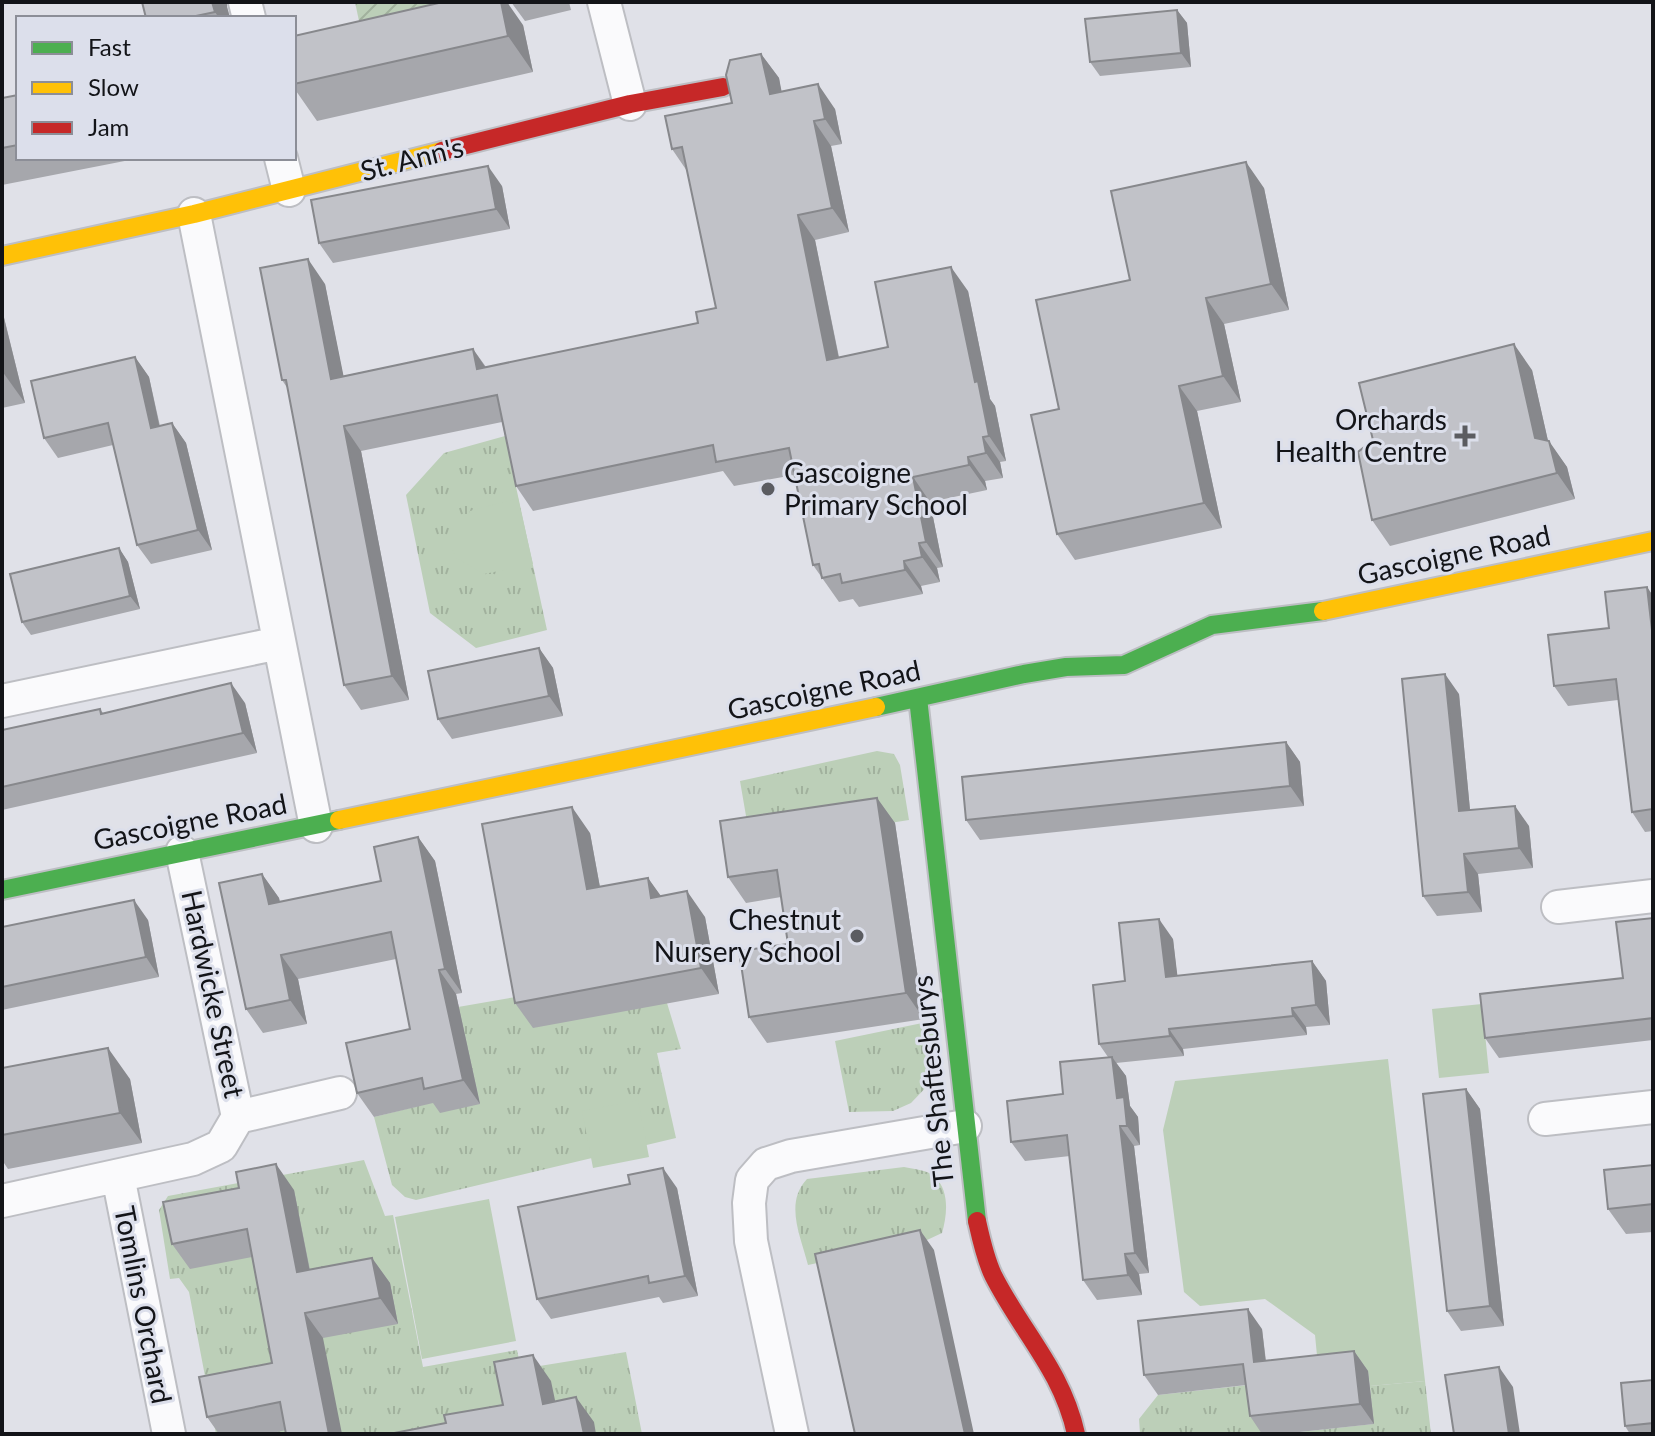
<svg xmlns="http://www.w3.org/2000/svg" width="1655" height="1436" font-family="Lato,sans-serif">
<defs>
<pattern id="grass-tufts" width="24" height="20" patternUnits="userSpaceOnUse" patternTransform="scale(2)"><rect width="24" height="20" fill="#bccfb8"/><path d="M3 7l-1-3M5 7V3M7 7l1-3M15 17l-1-3M17 17v-4M19 17l1-3" fill="none" stroke="#a1b19d"/></pattern>
<pattern id="garden-furrows" width="10" height="10" patternUnits="userSpaceOnUse" patternTransform="scale(2)"><rect width="10" height="10" fill="#bccfb8"/><path d="M-1 1l2-2M0 10L10 0M9 11l2-2" fill="none" stroke="#a1b19d"/></pattern>
</defs>
<rect width="100%" height="100%" fill="#e0e1e8"/>
<path fill="url(#grass-tufts)" d="M505 436 547 630 476 648 430 613 406 495 444 453Z
M877 751 894 754 900 765 909 820 751 845 740 781Z
M527 995 667 1003 681 1049 657 1053 676 1138 416 1200 405 1197 392 1185 374 1117 438 1101 480 1104 458 1007Z
M932 1021 941 1055 933 1080 911 1103 893 1111 849 1112 835 1041Z
M364 1160 385 1216 393 1215 423 1367 517 1350 521 1369 626 1352 642 1434H216L189 1292 179 1278 170 1279 159 1210 168 1196Z
M904 1167C914 1169 928 1170 935 1177 950 1191 947 1216 942 1233L927 1240 808 1265C801 1237 784 1203 807 1179Z
M1425 1381 1431 1434H1281L1373 1424 1370 1386Z
M1257 1384 1263 1434H1140L1139 1419 1158 1395Z"/>
<path fill="#bccfb8" d="M518 498 533 564 484 574 455 557 452 547 470 511Z
M1482 1004 1489 1073 1439 1078 1432 1009Z
M1388 1059 1425 1381 1370 1386 1368 1372 1319 1376 1315 1335 1265 1299 1200 1306 1184 1292 1163 1130 1175 1081Z
M638 1100 649 1157 593 1168 582 1111Z
M489 1199 516 1341 422 1359 395 1217Z"/>
<path fill="url(#garden-furrows)" d="M355 2H506L363 40Z"/>
<g fill="none" stroke-linecap="round" stroke-linejoin="round">
<defs>
<path id="street" d="M245 2 249 18
M604 2 630 104
M281 158 289 190
M194 214 316 826
M2 701 279 643
M1558 907 1653 896
M238 1117 340 1093
M1545 1119 1653 1107
M118 1176 169 1434
M2 1201 193 1159 221 1146 238 1117 182 852
M792 1434 751 1241 749 1203 752 1180 766 1164 791 1156 965 1126"/>
<path id="fast" d="M918 698 977 1221
M876 707 1024 674 1066 667 1124 665 1212 625 1323 611
M2 890 339 820"/>
<path id="slow" d="M2 256 194 214 442 151
M1323 611 1653 541
M339 820 876 707"/>
<path id="jam" d="M442 151 630 104 723 87
M977 1221C981 1239 985 1258 993 1275 1021 1331 1062 1370 1076 1434"/>
</defs>
<use href="#street" stroke="#bdbec3" stroke-width="36"/>
<use href="#fast" stroke="#bdbec3" stroke-width="22"/>
<use href="#slow" stroke="#bdbec3" stroke-width="22"/>
<use href="#jam" stroke="#bdbec3" stroke-width="22"/>
<use href="#street" stroke="#fafafc" stroke-width="32"/>
<use href="#fast" stroke="#4caf50" stroke-width="18"/>
<use href="#slow" stroke="#ffc107" stroke-width="18"/>
<use href="#jam" stroke="#c62828" stroke-width="18"/>
</g>
<path fill="#a6a7ac" d="M511 2H569L571 10 525 21Z
M227 7 230 18H146Z
M1177 10 1187 23 1191 67 1100 76 1090 62Z
M523 25 533 72 317 121 294 88V36Z
M761 54 779 78 781 92 835 109 842 144 831 146 849 232 815 240 839 357 888 347 968 291 990 399 995 406 1006 461 1000 462 1003 478 985 481 987 490 930 502 943 567 937 568 940 582 921 586 923 594 859 607 853 599 839 602 813 565 794 475 734 486 723 471 533 511 516 486 502 422 361 451 409 700 361 710 344 685 288 389 282 380 325 284 343 376 473 349 486 367 698 323 716 308 687 171 672 149 732 103Z
M18 95V158H140L2 185V98Z
M502 186 510 229 333 263 319 243Z
M1264 188 1289 310 1224 324 1241 402 1197 411 1222 528 1075 560 1057 534 1059 409Z
M2 309 25 403 2 408Z
M135 357 149 377 160 426 172 423 186 443 212 550 151 564 137 545 113 445 58 458 44 438Z
M1532 370 1548 441 1567 467 1575 499 1390 546 1372 520Z
M119 548 128 562 140 609 31 635 22 622Z
M1647 587 1653 596V831L1645 832 1632 812 1618 700 1568 706 1554 686Z
M539 648 553 668 563 716 452 739 438 719Z
M1459 694 1470 810 1529 826 1533 868 1478 874 1482 912 1437 916 1423 896Z
M245 703 257 753 2 810V730L100 709 103 713Z
M1286 742 1300 762 1304 806 980 840 966 820Z
M877 798 895 823 924 1019 767 1043 749 1017 788 944 781 897 746 903 728 877Z
M590 833 600 887 648 878 660 896 705 917 719 994 533 1028 515 1003Z
M418 837 435 861 462 993 456 994 480 1104 440 1113 433 1103 374 1117 357 1093 410 1029 396 959 298 979 307 1024 263 1033 246 1009 262 874 279 898 280 902 381 881Z
M1653 918V1040L1499 1058 1485 1038 1623 978Z
M148 920 159 977 2 1010V927Z
M1173 939 1177 976 1312 961 1326 981 1330 1025 1306 1027 1307 1035 1183 1049 1184 1056 1116 1063 1126 1076 1130 1106 1138 1117 1140 1145 1134 1146 1149 1273 1139 1274 1142 1295 1097 1300 1083 1280 1070 1156 1025 1161 1011 1142 1063 1094 1108 1057 1099 1044 1125 981Z
M2 1068 130 1079 142 1143 8 1169 2 1160Z
M1466 1089 1480 1109 1504 1326 1461 1331 1447 1311Z
M1653 1165V1232L1626 1234 1608 1209Z
M677 1188 698 1296 663 1303 659 1297 551 1319 537 1299Z
M294 1190 310 1270 372 1258 390 1283 398 1324 323 1338 286 1430 268 1434H219L207 1417 272 1363 252 1257 190 1269 172 1244Z
M1262 1329 1266 1361 1354 1351 1368 1371 1374 1424 1281 1434H1262L1250 1416 1246 1385 1158 1395 1144 1375Z
M1653 1380V1434H1630L1625 1426Z"/>
<path fill="#87888c" d="M212 2H227V7L230 18H219L215 12Z
M501 2H507L523 25 533 72 508 36Z
M1177 10 1187 23 1191 67 1181 53Z
M761 54 779 78 787 119 770 94Z
M818 84 835 109 842 144 825 119Z
M814 121 831 146 849 232 832 208Z
M1246 162 1264 188 1289 310 1271 284Z
M488 166 502 186 510 229 496 209Z
M798 215 815 240 844 384 827 360Z
M308 259 325 284 349 403 331 379Z
M951 267 968 291 990 399 995 406 1006 461 989 436 975 382Z
M1206 298 1224 324 1241 402 1223 376Z
M2 309V310L25 403 2 371Z
M1514 344 1532 370 1553 463 1535 438Z
M473 349 490 374 477 369Z
M135 357 149 377 164 448 151 428Z
M1179 386 1197 411 1222 528 1204 503Z
M172 423 186 443 212 550 198 530Z
M344 426 361 451 409 700 392 676Z
M983 437 1000 462 1003 478 986 453Z
M1549 441 1567 467 1575 499 1557 473Z
M968 457 985 481 987 490 969 465Z
M913 477 930 502 943 567 926 542Z
M919 543 937 568 940 582 922 557Z
M119 548 128 562 140 609 130 596Z
M904 561 921 586 923 594 905 570Z
M1647 587 1653 596V639Z
M539 648 553 668 563 716 549 696Z
M1445 674 1459 694 1472 831 1459 811Z
M231 683 245 703 257 753 243 733Z
M1286 742 1300 762 1304 806 1290 786Z
M877 798 895 823 924 1019 906 993Z
M1515 806 1529 826 1533 868 1519 848Z
M572 807 590 833 605 915 587 889Z
M418 837 435 861 462 993 445 969Z
M1464 854 1478 874 1482 912 1468 892Z
M262 874 279 898 285 928 269 904Z
M648 878 666 903 651 898Z
M687 891 705 917 719 994 701 968Z
M134 900 148 920 159 977 146 957Z
M1159 919 1173 939 1180 997 1166 977Z
M281 955 298 979 307 1024 290 1000Z
M1312 961 1326 981 1330 1025 1316 1005Z
M439 970 456 994 480 1104 463 1080Z
M1292 1008 1306 1027 1307 1035 1293 1016Z
M1169 1029 1183 1049 1184 1056 1170 1036Z
M108 1048 130 1079 142 1143 120 1113Z
M1112 1057 1126 1076 1130 1106 1138 1117 1140 1145 1127 1126 1117 1098Z
M1466 1089 1480 1109 1504 1326 1490 1306Z
M1120 1126 1134 1146 1149 1273 1135 1253Z
M276 1164 294 1190 315 1298 297 1272Z
M663 1168 677 1188 698 1296 685 1276Z
M920 1230 934 1250 974 1434H965Z
M1125 1254 1139 1274 1142 1295 1128 1275Z
M372 1258 390 1283 398 1324 380 1298Z
M1248 1309 1262 1329 1268 1382 1254 1362Z
M305 1313 323 1338 342 1434H329Z
M1354 1351 1368 1371 1374 1424 1360 1404Z
M533 1355 551 1381 561 1429 543 1404Z
M1499 1367 1513 1387 1520 1434H1509Z
M576 1397 594 1422 596 1434H584Z"/>
<path fill="#c1c2c8" stroke="#87888c" stroke-width="2" d="M142 2H212L215 12 196 16 197 18H146Z
M443 2H501L508 36 294 84V36Z
M1177 10 1181 53 1090 62 1085 19Z
M761 54 770 94 818 84 825 119 814 121 832 208 798 215 827 360 888 347 875 282 951 267 975 382 978 381 989 436 983 437 986 453 968 457 969 465 913 477 926 542 919 543 922 557 904 561 905 570 842 583 840 574 822 578 819 564 813 565 789 448 716 462 713 445 516 486 497 395 344 426 392 676 344 685 286 380H282L260 268 308 259 331 379 473 349 477 369 698 323 696 312 716 308 682 147 672 149 665 116 732 103 726 75 730 60Z
M18 95V145L2 148V98Z
M1246 162 1271 284 1206 298 1223 376 1179 386 1204 503 1057 534 1031 415 1059 409 1036 300 1130 280 1111 191Z
M488 166 496 209 319 243 311 200Z
M1514 344 1535 438 1549 441 1557 473 1372 520 1358 452 1373 440 1359 383Z
M135 357 151 428 172 423 198 530 137 545 108 423 44 438 31 381Z
M119 548 130 596 22 622 10 574Z
M1647 587 1653 639V809L1632 812 1616 679 1554 686 1548 635 1609 628 1605 592Z
M539 648 549 696 438 719 428 671Z
M1445 674 1459 811 1515 806 1519 848 1464 854 1468 892 1423 896 1402 679Z
M231 683 243 733 2 787V730L100 709 101 714Z
M1286 742 1290 786 966 820 962 777Z
M877 798 906 993 749 1017 739 951 788 944 777 870 728 877 720 821Z
M572 807 587 889 648 878 651 898 687 891 701 968 515 1003 482 824Z
M418 837 445 969 439 970 463 1080 424 1089 422 1078 357 1093 346 1043 410 1029 391 932 281 955 290 1000 246 1009 219 883 262 874 269 904 381 881 374 847Z
M134 900 146 957 2 987V927Z
M1653 918V1018L1485 1038 1480 994 1623 978 1616 922Z
M1159 919 1166 977 1312 961 1316 1005 1292 1008 1293 1016 1169 1029 1170 1036 1099 1044 1093 985 1125 981 1119 923Z
M108 1048 120 1113 2 1135V1068Z
M1112 1057 1117 1098 1124 1097 1127 1126H1120L1135 1253 1125 1254 1128 1275 1083 1280 1067 1135 1011 1142 1007 1101 1063 1094 1060 1062Z
M1466 1089 1490 1306 1447 1311 1423 1094Z
M276 1164 297 1272 372 1258 380 1298 305 1313 329 1434H286L280 1402 207 1417 199 1377 272 1363 247 1229 172 1244 163 1202 239 1188 236 1172Z
M1653 1165V1204L1608 1209 1604 1170Z
M663 1168 685 1276 649 1283 648 1276 537 1299 518 1207 630 1184 628 1175Z
M920 1230 965 1434H855L815 1254Z
M1248 1309 1254 1362 1354 1351 1360 1404 1250 1416 1243 1364 1144 1375 1138 1321Z
M533 1355 543 1404 576 1397 584 1434H389L446 1423 444 1415 503 1405 494 1362Z
M1499 1367 1509 1434H1454L1445 1375Z
M1653 1380V1423L1625 1426 1621 1383Z"/>
<g fill="#5b5c61" stroke="#dcdfeb" stroke-width="3">
<path d="M1461 424h8v8h8v8h-8v8h-8v-8h-8v-8h8z"/>
<circle cx="768" cy="489" r="8"/>
<circle cx="857" cy="936" r="8"/>
</g>
<g text-anchor="middle" stroke-width="6" stroke-linejoin="round" paint-order="stroke">
<g font-size="28" fill="#131418" stroke="#dcdfeb">
<text transform="translate(412 159) rotate(-14)" y="10">St. Ann's</text>
<text transform="translate(1454 555) rotate(-12)" y="10">Gascoigne Road</text>
<text transform="translate(824 690) rotate(-12)" y="10">Gascoigne Road</text>
<text transform="translate(190 822) rotate(-11)" y="10">Gascoigne Road</text>
<text transform="translate(213 994) rotate(78)" y="10">Hardwicke Street</text>
<text transform="translate(933 1081) rotate(-96)" y="10">The Shaftesburys</text>
<text transform="translate(143 1305) rotate(79)" y="10">Tomlins Orchard</text>
</g>
<g font-size="28" fill="#131418" stroke="#dcdfeb" text-anchor="end">
<text x="1447" y="430">Orchards<tspan x="1447" dy="32">Health Centre</tspan></text>
<text x="784" y="483" text-anchor="start">Gascoigne<tspan x="784" dy="32">Primary School</tspan></text>
<text x="841" y="930">Chestnut<tspan x="841" dy="32">Nursery School</tspan></text>
</g>
</g>
<rect width="1655" height="1436" fill="none" stroke="#131418" stroke-width="8"/>
<rect x="16" y="16" width="280" height="144" fill="#dcdfeb" stroke="#8c8e97" stroke-width="2"/>
<rect x="32" y="42" width="40" height="12" fill="#4caf50" stroke="#8c8e97" stroke-width="2"/>
<text x="88" y="56" font-size="24" fill="#131418">Fast</text>
<rect x="32" y="82" width="40" height="12" fill="#ffc107" stroke="#8c8e97" stroke-width="2"/>
<text x="88" y="96" font-size="24" fill="#131418">Slow</text>
<rect x="32" y="122" width="40" height="12" fill="#c62828" stroke="#8c8e97" stroke-width="2"/>
<text x="88" y="136" font-size="24" fill="#131418">Jam</text>
</svg>
